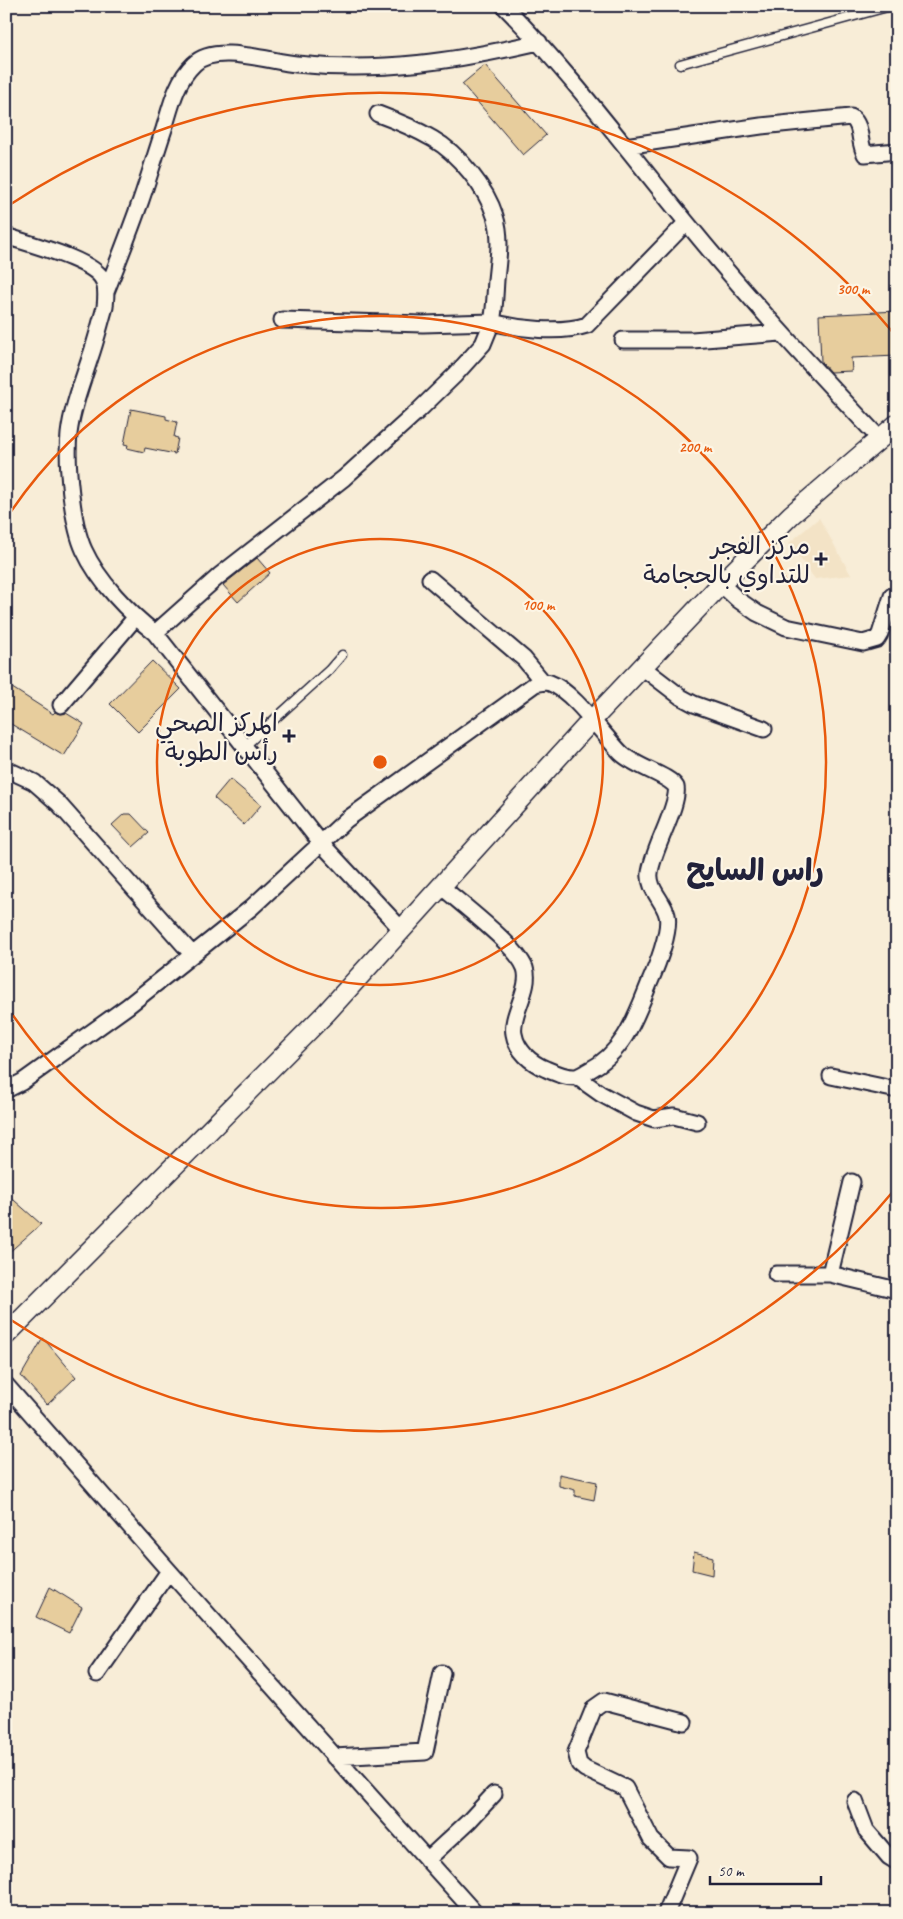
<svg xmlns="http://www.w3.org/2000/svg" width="903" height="1919" font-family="Caveat,'Playpen Sans Arabic',sans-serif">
<rect width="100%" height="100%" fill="#f8edd7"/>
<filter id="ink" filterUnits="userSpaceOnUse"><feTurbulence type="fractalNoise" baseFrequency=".02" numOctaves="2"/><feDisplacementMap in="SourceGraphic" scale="10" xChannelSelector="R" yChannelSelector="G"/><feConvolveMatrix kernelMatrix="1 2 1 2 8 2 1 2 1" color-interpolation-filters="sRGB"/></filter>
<g filter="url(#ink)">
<path fill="#f3e3c6" d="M819 518 851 575 815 579 789 543Z"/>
<path fill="#e7cd9d" stroke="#22223b" d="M485 65 546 135 523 155 462 84Z
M897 311V356L851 358 852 371 830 372 821 362 819 315Z
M131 409 166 416V419L177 422 174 437 178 438 175 454 145 448 144 452 127 448 128 445 124 444Z
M257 558 270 573 238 602 223 585Z
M152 661 181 689 138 732 110 704Z
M6 684 53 714 55 712 60 714 66 713 84 724 64 756 6 721Z
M230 779 261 805 244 825 214 798Z
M124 814H131L149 833 133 847 112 825Z
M6 1193 41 1224 6 1255Z
M43 1338 76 1377 47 1405 21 1376Z
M559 1474 597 1482 594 1500 575 1496V1490L559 1486Z
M694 1552 713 1557 712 1575 692 1570Z
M50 1587 82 1607 69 1633 36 1617Z"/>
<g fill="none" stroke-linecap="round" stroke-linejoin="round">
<defs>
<path id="service" d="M680 64 891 6
M245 746 329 670 342 655"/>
<path id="minor" d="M504 6C571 74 627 150 687 223 748 298 813 368 879 438
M625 146 761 126 851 117C863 126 858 142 865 154L897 151
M6 236C29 244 94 260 103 280 107 288 106 298 105 307 100 324 96 341 90 358 82 383 72 408 69 434 66 463 72 524 84 550 98 581 129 613 155 633L320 842 402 930
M106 292C118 262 130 231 141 200 149 177 156 153 164 129 171 106 176 81 194 64 215 43 268 61 296 64 380 73 457 61 539 42
M282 320 423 324 492 322C495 308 495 294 496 280 498 259 502 237 495 216 487 189 458 153 433 139 416 129 397 121 378 114
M623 340H692L781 333
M430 579 524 659 543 682
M721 584 737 599 757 613 786 627 863 643 877 639 880 634 892 596
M155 633 219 576 344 478 418 411 455 375 483 344 492 322C519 329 560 334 587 325L686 223
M642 667 681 697 694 704 764 729
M61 705 135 618
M6 769 34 782 58 803 192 954
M831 1076 897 1090
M577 1077 601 1094 636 1113 654 1119 674 1116 697 1122
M6 1090 22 1082 128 1006 251 908 346 820 535 684C540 683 545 681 550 683 573 691 603 735 621 753 635 767 669 775 676 787 680 804 652 851 650 873 648 889 663 900 667 915 671 931 656 968 649 984 635 1019 624 1052 588 1071 584 1073 579 1077 574 1077 564 1077 555 1073 546 1069 531 1063 517 1051 514 1034 510 1015 532 988 525 968 517 946 461 904 442 887
M776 1274H830L897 1290
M830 1274 852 1182
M6 1385 169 1571 475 1913
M97 1674 169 1571
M334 1757 425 1752 442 1673
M855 1801 866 1830 889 1857 897 1862
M427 1860 469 1821 494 1794
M666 1913 689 1858 669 1857 651 1839 625 1788 585 1769 579 1764 576 1752 594 1708 604 1701 684 1722"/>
<path id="tertiary" d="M6 1335 326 1013 591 721 721 584 791 515 897 424"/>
</defs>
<use href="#service" stroke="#22223b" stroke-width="11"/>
<use href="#minor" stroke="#22223b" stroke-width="19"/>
<use href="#tertiary" stroke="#22223b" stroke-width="22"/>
<use href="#service" stroke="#fcf5e5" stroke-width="8"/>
<use href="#minor" stroke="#fcf5e5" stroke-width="15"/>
<use href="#tertiary" stroke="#fcf5e5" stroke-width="19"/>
</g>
</g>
<g fill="none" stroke="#e8590c" stroke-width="2.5">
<circle cx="380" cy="762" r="223"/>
<path d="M8 516A446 446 0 1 1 8 1008"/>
<path d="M896 1188A669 669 0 0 1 11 1320M11 204A669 669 0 0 1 896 336"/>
</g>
<g fill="#22223b" stroke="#fcf5e5" stroke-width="2">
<path d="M818.5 551.5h5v5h5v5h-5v5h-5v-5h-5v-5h5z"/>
<path d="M286.5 728.5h5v5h5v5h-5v5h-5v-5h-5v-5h5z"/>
</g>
<g text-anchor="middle" stroke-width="4.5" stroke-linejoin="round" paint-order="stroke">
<g font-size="25" fill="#22223b" stroke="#fcf5e5" text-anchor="end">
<text x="810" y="554">مركز الفجر<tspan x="810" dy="29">للتداوي بالحجامة</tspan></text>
<text x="278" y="731">المركز الصحي<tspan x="278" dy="29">رأس الطوبة</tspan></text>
</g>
<g font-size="30" font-weight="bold" fill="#22223b" stroke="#fcf5e5">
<text x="755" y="880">راس السايح</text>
</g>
</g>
<circle cx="380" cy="762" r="8" fill="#e8590c" stroke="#fcf5e5" stroke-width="2.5"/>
<g font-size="15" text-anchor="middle" font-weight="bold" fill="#e8590c" stroke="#fcf5e5" stroke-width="4.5" stroke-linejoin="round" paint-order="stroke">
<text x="853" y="294">300 m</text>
<text x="695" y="452">200 m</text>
<text x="538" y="610">100 m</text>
</g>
<rect width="903" height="1919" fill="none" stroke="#fcf5e5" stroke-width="25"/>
<rect x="12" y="12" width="878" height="1894" fill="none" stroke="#22223b" stroke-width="2" filter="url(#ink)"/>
<path d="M710 1876v8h111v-8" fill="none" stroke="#22223b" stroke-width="2.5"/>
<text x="718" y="1876" font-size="15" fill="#22223b" stroke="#fcf5e5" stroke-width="4" paint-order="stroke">50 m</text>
</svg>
